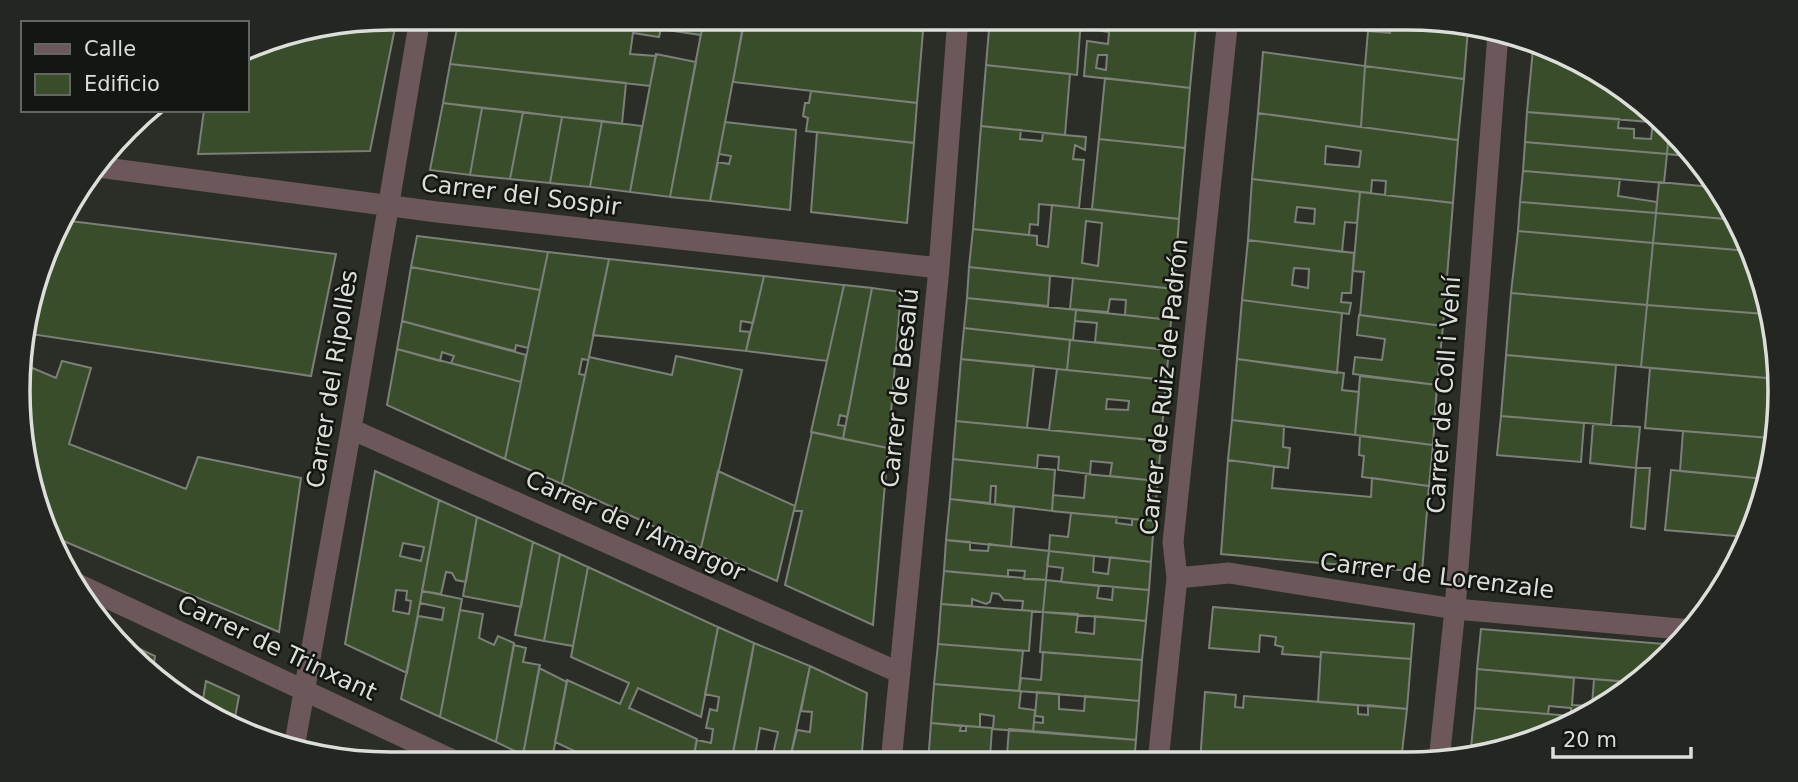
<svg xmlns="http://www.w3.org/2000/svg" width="1798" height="782" font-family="'DejaVu Sans',sans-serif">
<rect width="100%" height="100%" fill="#2a2e27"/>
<path fill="#394d2a" stroke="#7b8078" stroke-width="2" fill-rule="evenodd" d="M391 18H397L370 151 198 154 204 110H247V51L271 37Z
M459 18H663L659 37 633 33 630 54 656 56 650 86 450 64Z
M663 18H704L701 35 660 29Z
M704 18H745L710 201 670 197Z
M771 18H924L923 31 771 20Z
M990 18H1081L1077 75 986 65Z
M1088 18H1129L1196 26 1190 88 1084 76 1087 41 1108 44 1109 32 1088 29ZM1098 55H1107L1106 70 1096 68Z
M1129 18H1197L1196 26Z
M1392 18H1407L1468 28 1464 79 1365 66 1368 31 1390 33Z
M744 19 923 31 917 103 733 82Z
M1533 49 1552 52 1654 110 1663 123 1527 112Z
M1263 52 1365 66 1361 127 1258 113Z
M656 54 696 62 670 197 630 192Z
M450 64 626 83 622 124 443 103Z
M986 65 1070 74 1065 135 981 126Z
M1365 66 1464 79 1458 140 1361 127Z
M1105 78 1190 88 1185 148 1099 139Z
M811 91 917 103 914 143 806 131 808 118 803 116 805 103H809Z
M443 103 482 108 470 175 430 170Z
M482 108 523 112 510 179 470 175Z
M523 112 562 117 550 183 510 179Z
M1527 112 1619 119 1618 128 1634 129V138L1651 139 1653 122 1663 123 1669 130 1667 154 1525 142Z
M1258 113 1458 140 1453 203 1385 195 1386 181 1372 180 1371 193 1252 179ZM1326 146 1361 151 1359 167 1325 164Z
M562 117 602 121 590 187 550 183Z
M602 121 642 126 630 192 590 187Z
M725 122 796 130 790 210 710 201 718 162 729 164 731 156 719 154Z
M981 126 1021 130 1020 139 1042 141 1043 133 1086 137 1085 150 1075 145 1073 159 1084 160 1079 208 1039 204 1038 225 1030 224 1029 235 973 229Z
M1669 130 1688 156 1667 154Z
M817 132 914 143 907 223 811 212Z
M1099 139 1185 148 1179 219 1092 209Z
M1525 142 1667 154 1664 183 1523 171Z
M1523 171 1620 179 1618 196 1657 202 1656 213 1520 202Z
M1252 179 1360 192 1357 223 1345 222 1342 252 1248 240ZM1297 207 1315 209 1314 224 1295 222Z
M1659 182 1712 187 1738 220 1656 213Z
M1360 192 1453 203 1443 326 1360 315 1364 272 1353 271Z
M1520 202 1656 213 1653 243 1518 231Z
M1052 205 1179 219 1174 289 969 267 973 229 1037 236V245L1048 247ZM1086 221 1102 223 1098 266 1082 263Z
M1656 213 1738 220 1742 226 1749 251 1653 243Z
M62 220 336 254 311 376 24 333 25 319Z
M1518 231 1653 243 1647 305 1511 293Z
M417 236 548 252 540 290 411 267Z
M1248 240 1354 253 1351 293H1342L1341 302 1351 303 1349 314 1242 300ZM1294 268 1309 269 1308 288 1292 285Z
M1653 243 1749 251 1765 314 1647 305Z
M548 252 609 259 589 357 588 360 582 359 579 374 585 375 562 484 505 459Z
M609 259 764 276 753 323 741 321 740 331 750 332 746 351 593 335Z
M411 267 540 290 528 348 516 345 515 351 402 321Z
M969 267 1050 276 1048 306 967 298Z
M764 276 844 285 827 361 746 351Z
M1073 278 1174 289 1171 320 1125 315 1126 300 1110 299 1108 312 1070 309Z
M844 285 872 288 848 414 847 417 840 415 838 425 845 426 843 439 811 432Z
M872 288 901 292 888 448 843 439Z
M1511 293 1647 305 1641 367 1506 355Z
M967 298 1076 310 1073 340 964 328Z
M1242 300 1342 313 1337 373 1237 359Z
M1647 305 1765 314 1780 367 1778 379 1641 367Z
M1076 310 1171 320 1169 350 1095 342 1097 323 1075 321Z
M1359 315 1443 326 1437 385 1353 374 1355 357 1382 360 1385 339 1357 335Z
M402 321 526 355 521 382 451 363 454 356 442 352 440 361 397 349Z
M964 328 1070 340 1067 370 961 359Z
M1070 340 1169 350 1166 380 1067 370Z
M397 349 521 382 505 459 387 405Z
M1506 355 1616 365 1611 425 1501 416Z
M676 356 742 370 701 548 562 484 589 357 672 375Z
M961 359 1034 366 1027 428 956 421Z
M1237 359 1344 373 1342 390 1359 392 1355 435 1232 420Z
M62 361 91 368 69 444 186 489 198 457 301 478 279 632 54 537 21 440 23 364 56 378Z
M1650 368 1778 379 1770 438 1645 428Z
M1057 369 1166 380 1161 441 1049 430ZM1107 399 1129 401 1128 410 1106 409Z
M1360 376 1437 385 1433 445 1355 435Z
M1501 416 1584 423 1581 462 1497 455Z
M1232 420 1284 426 1283 447 1290 448 1288 468 1228 460Z
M956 421 1161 441 1158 481 1110 476 1112 463 1091 461 1090 474 1058 470 1059 457 1038 455 1037 468 953 459Z
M1593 424 1640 427 1636 468 1590 463Z
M1683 431 1770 438 1765 479 1680 471Z
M812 432 888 448 873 625 785 585 802 511H794Z
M1360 436 1433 445 1429 486 1362 477 1364 456 1359 455Z
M953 459 1055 470 1052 511 995 504 996 486H991L990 503 950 499Z
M1228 460 1274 466 1272 488 1371 497 1372 478 1429 486 1422 572 1221 554Z
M1636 468H1650L1645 529 1631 527Z
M1671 470 1765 479 1761 511 1747 537 1665 530Z
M375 471 439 500 407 673 345 644ZM403 543 424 547 421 561 400 556ZM396 590 407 591 406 600 411 601 409 614 393 611Z
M718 471 795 506 777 581 701 548Z
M1086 474 1158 481 1154 521 1052 511 1053 495 1084 498Z
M950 499 1014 507 1011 547 946 540Z
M439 500 477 517 466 582 456 580 452 573 446 572 441 594 422 591Z
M1071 513 1117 517 1116 523 1132 525V519L1154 521 1151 562 1049 551 1050 535 1068 537Z
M477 517 533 542 521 607 463 596Z
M946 540 970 542V550L988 551 989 544 1049 551 1046 580 1024 579 1025 571 1008 570V577L944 571Z
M533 542 560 554 544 641 515 635Z
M1049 551 1094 556 1093 572 1108 574 1110 557 1151 562 1149 590 1061 582 1063 568 1047 566Z
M560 554 588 567 573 646 544 641Z
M588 567 718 627 701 717 638 688 629 708 697 739 692 764H602L555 742 567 680 620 704 629 683 571 657Z
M944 571 1046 580 1043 612 1022 610 1023 601 1004 600 999 594 992 593 990 602 986 604 972 599V606L941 604Z
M1046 580 1099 586 1097 598 1112 600 1113 587 1149 590 1146 621 1043 612Z
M422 591 462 599 440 717 401 699 418 616 442 620 444 608 420 603Z
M941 604 1032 611 1029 651 938 644Z
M1213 607 1414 624 1411 659 1321 652V657L1282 654 1283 647 1275 645 1276 637 1260 635 1259 652 1209 648Z
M460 610 483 614 479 638 494 645 498 636 514 643 496 742 440 717Z
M1043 612 1078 614 1076 632 1094 634 1095 616 1146 621 1142 660 1040 652Z
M718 627 754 643 751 661 731 763 692 764 697 740 711 743 713 729 706 728 710 709 717 711 719 697 705 694Z
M1481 629 1677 645 1638 683 1477 669Z
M127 643 155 656 152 676 145 672 126 649Z
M754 643 810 666 789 763H731ZM760 728 778 732 772 759 755 756Z
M938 644 1023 651 1019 691 934 684Z
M514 645 526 648 523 662 540 665 523 755 496 742Z
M1043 652 1142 660 1139 701 1019 691 1021 678 1041 680Z
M1321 652 1411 659 1407 709 1318 702Z
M810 666 867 693 861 763H828V760L814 758 813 763H789L797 730 810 732 812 712 801 711Z
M539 668 567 682 551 764H543L523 755Z
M1477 669 1574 678 1572 705 1592 706 1594 679 1618 681 1616 698 1583 717 1571 716V708L1549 706 1548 714 1475 708Z
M206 681 239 696 234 723 202 705Z
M934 684 1021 691 1019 708 1035 710 1033 732 993 729 994 716 980 714V727L931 723Z
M1037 692 1059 694V709L1084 711 1085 696 1139 701 1136 740 1033 732 1034 722 1043 723V717L1035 716Z
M1205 692 1236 695 1235 707 1243 708 1244 696 1358 705V714L1368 715V705L1407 709 1401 761 1200 762Z
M1475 708 1583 717 1550 736 1470 758Z
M931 723 961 726 960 731H966V726L992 728 990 758 975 757V763H928Z
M1009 729 1136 740 1134 762H1053V760L1038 759 1037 763H989L990 754 1007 755Z"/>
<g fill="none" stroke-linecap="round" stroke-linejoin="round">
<path stroke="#6c575a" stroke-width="21" d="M98 167 437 212 939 268
M351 429 898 672
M1177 578 1229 573 1455 609 1692 630
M69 580 461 764
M294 748 351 429 420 18
M1439 761 1455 609 1498 33
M1158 762 1177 578 1173 542 1228 18
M891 763 939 268 958 18"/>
</g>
<g text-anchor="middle" stroke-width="5" stroke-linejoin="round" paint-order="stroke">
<g font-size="24" fill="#dbded9" stroke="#141612">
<text transform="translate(521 195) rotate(7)" y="8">Carrer del Sospir</text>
<text transform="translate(332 379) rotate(-81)" y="8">Carrer del Ripollès</text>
<text transform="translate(1164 387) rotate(-84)" y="8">Carrer de Ruiz de Padrón</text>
<text transform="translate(900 388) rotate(-84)" y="8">Carrer de Besalú</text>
<text transform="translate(1444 395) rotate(-86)" y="8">Carrer de Coll i Vehí</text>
<text transform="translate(635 526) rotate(24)" y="8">Carrer de l'Amargor</text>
<text transform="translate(1437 576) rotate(7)" y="8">Carrer de Lorenzale</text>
<text transform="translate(277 648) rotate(25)" y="8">Carrer de Trinxant</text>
</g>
</g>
<path d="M0 0H1798V782H0ZM391 30H1407A361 361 0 0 1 1768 391V391A361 361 0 0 1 1407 752H391A361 361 0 0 1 30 391V391A361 361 0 0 1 391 30Z" fill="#242622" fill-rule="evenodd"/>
<path fill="none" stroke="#dbded9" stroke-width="3.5" d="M391 30H1407A361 361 0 0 1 1768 391V391A361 361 0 0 1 1407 752H391A361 361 0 0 1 30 391V391A361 361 0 0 1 391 30Z"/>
<rect x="21" y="21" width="228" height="91" fill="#141612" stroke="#646662" stroke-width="2"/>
<rect x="35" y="44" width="35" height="10" fill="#6c575a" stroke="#646662" stroke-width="2"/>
<text x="84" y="56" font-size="21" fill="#dbded9">Calle</text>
<rect x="35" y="74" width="35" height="21" fill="#394d2a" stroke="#646662" stroke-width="2"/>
<text x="84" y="91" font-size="21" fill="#dbded9">Edificio</text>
<path d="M1553 747v10h138v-10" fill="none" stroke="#dbded9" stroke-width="3.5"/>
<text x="1563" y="747" font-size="21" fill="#dbded9" stroke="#141612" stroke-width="5" paint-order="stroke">20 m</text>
</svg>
